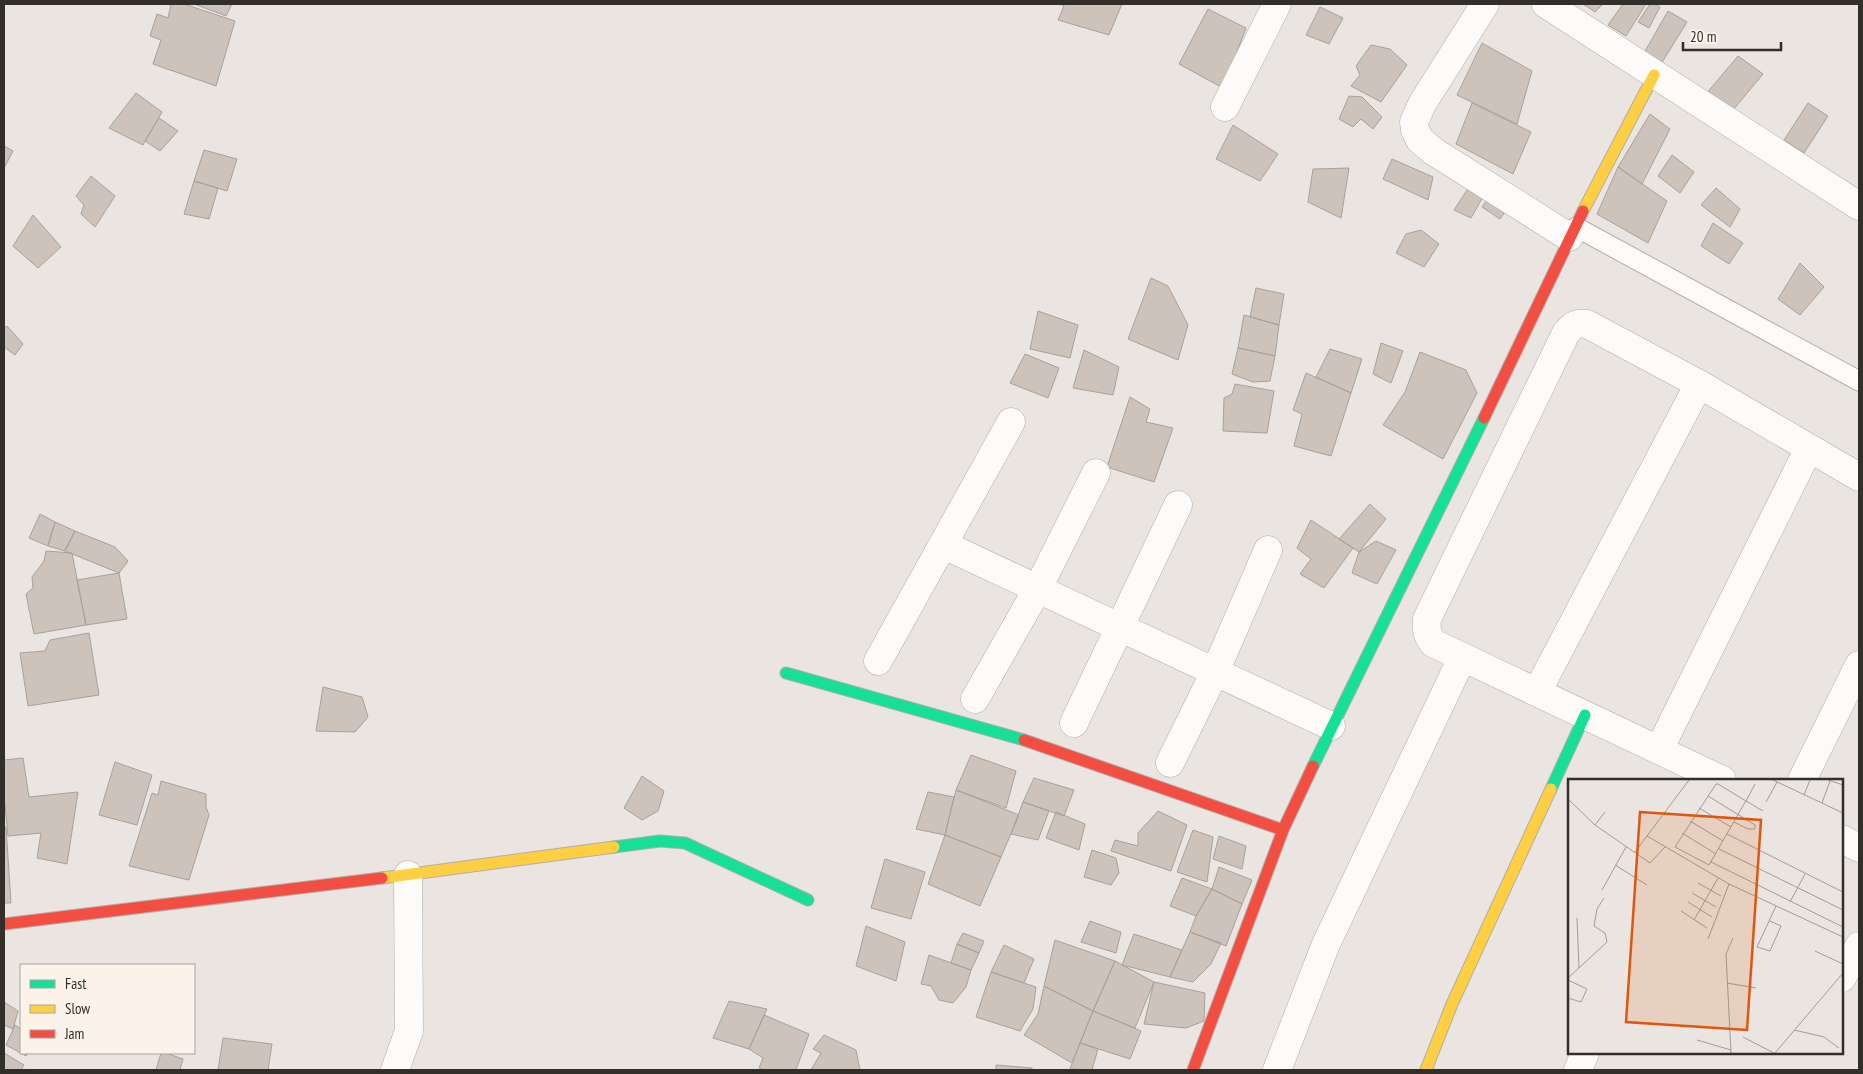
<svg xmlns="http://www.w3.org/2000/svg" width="1863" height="1074" font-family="'PT Sans Narrow',sans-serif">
<rect width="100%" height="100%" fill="#eae5e0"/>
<path fill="#cdc3ba" stroke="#a5a19e" d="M171 4H184L235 21 216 86 153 64 161 40 150 36 157 14 168 18Z
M194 4H232L226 16Z
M1060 4H1122L1109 35 1058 20 1064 6Z
M1583 4H1603L1595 12Z
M1623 4H1646L1626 36 1608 25Z
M1650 4H1654L1660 7 1649 28 1638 22Z
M1320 7 1343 18 1329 44 1306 35Z
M1208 9 1246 28 1223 88 1179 64Z
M1668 11 1687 22 1661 64 1644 53Z
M1482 43 1532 71 1517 124 1457 95Z
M1371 45 1390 49 1407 65 1381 102 1351 86 1360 75 1356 66Z
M1738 56 1763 74 1733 110 1706 94Z
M136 93 162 112 143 145 109 128Z
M1349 96 1362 97 1382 117 1373 129 1361 119 1353 127 1339 119Z
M1472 103 1531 132 1513 174 1456 144Z
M1808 103 1828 116 1804 153 1784 140Z
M1650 114 1670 129 1642 184 1618 167Z
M159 118 178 131 160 151 145 141Z
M1233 125 1278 154 1260 181 1216 159Z
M4 146 13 151 4 168Z
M204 150 237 159 227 191 194 181Z
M1672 155 1694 172 1680 193 1658 176Z
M1392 159 1433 177 1428 200 1383 179Z
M1618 167 1667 201 1648 243 1597 214Z
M1349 168 1341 218 1308 202 1313 169Z
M91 176 115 196 95 227 81 214 84 205 76 196Z
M1475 178 1488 188 1471 218 1454 210Z
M194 181 218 188 209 219 184 214Z
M1716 188 1740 209 1730 227 1701 205Z
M1494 190 1512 202 1500 219 1482 207Z
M33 215 61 247 38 268 13 246Z
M1713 223 1743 243 1729 264 1701 246Z
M1421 230 1439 244 1424 267 1396 253 1406 234Z
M1800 263 1824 287 1800 315 1778 299Z
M1151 278 1168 286 1188 325 1178 360 1128 339Z
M1256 288 1284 294 1279 325 1250 317Z
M1038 311 1078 325 1070 358 1030 349Z
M1244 315 1279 325 1275 356 1238 348Z
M7 326 23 344 15 355 4 347V329Z
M1381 343 1403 351 1391 383 1373 374Z
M1238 348 1275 356 1270 381 1253 382 1232 374Z
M1330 349 1362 359 1351 393 1316 377Z
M1084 350 1119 367 1113 395 1073 388Z
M1420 352 1466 370 1477 393 1443 459 1383 425 1405 392Z
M1025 354 1059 368 1048 398 1010 383Z
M1306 373 1351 393 1331 456 1294 446 1302 414 1293 410Z
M1235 384 1274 391 1267 433 1223 431 1224 398 1232 394Z
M1130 397 1150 409 1146 422 1173 428 1154 482 1107 467Z
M1370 504 1386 519 1359 552 1339 539Z
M40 514 55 522 48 546 29 538Z
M1311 520 1353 548 1324 588 1300 574 1311 559 1297 548Z
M55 522 75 531 65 551 48 546Z
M75 531 115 547 128 561 119 573 65 551Z
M1376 541 1396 550 1377 584 1352 573 1359 552Z
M46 551 72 553 86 625 34 634 26 594 33 588 32 577 44 561Z
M119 573 127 619 86 625 77 580Z
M89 633 99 695 28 706 20 653 45 651 50 640Z
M323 687 362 697 368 717 355 732 316 731Z
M971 755 1016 771 1006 808 956 790Z
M23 758 29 797 78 792 67 864 37 858 41 833 8 836 4 796V760Z
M115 762 152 775 137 825 99 815Z
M642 776 664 791 658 811 642 820 624 808Z
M1034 778 1074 790 1064 816 1023 802Z
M161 781 206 794V807L209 815 189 880 129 866 152 793 158 795Z
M956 790 1019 815 1001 857 945 835Z
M928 792 954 797 945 835 916 829Z
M1023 802 1049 811 1038 840 1011 834Z
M1158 811 1187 825 1171 871 1111 851 1115 840 1138 846V833Z
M1056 812 1085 824 1079 850 1046 838Z
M4 827H6L11 903H4Z
M1193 830 1213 837 1207 882 1177 872Z
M945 835 1001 857 980 906 928 884Z
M1219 836 1246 846 1242 869 1213 859Z
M1092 850 1116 858 1119 873 1111 885 1084 877Z
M885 859 925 872 911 919 871 908Z
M1219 867 1252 880 1242 904 1212 889Z
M1182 878 1212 889 1196 916 1170 906Z
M1212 889 1242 904 1226 946 1190 932 1196 916Z
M1090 921 1121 932 1116 953 1081 942Z
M866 926 905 942 896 981 856 966Z
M1190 932 1221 943 1211 964 1193 982 1170 977Z
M963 933 984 941 979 953 957 944Z
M1134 934 1182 950 1170 977 1122 965Z
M1055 940 1115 961 1093 1011 1044 986Z
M957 944 979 953 971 970 951 963Z
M1004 945 1034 959 1024 983 991 972Z
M929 955 971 970 966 987 953 1003 939 1000 931 986 921 984Z
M1115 961 1154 982 1135 1028 1093 1011Z
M991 972 1036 987 1033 1009 1020 1031 976 1017Z
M1154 982 1205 993 1204 1021 1186 1028 1144 1024Z
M1044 986 1093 1011 1072 1063 1024 1035 1038 1014Z
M729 1001 767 1009 749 1049 713 1038Z
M4 1002 18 1011 13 1029 4 1025Z
M1093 1011 1141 1031 1130 1059 1080 1043Z
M764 1015 809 1034 796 1070H764L759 1068 763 1058 749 1049Z
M15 1025 21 1029V1053H28L26 1056 6 1045Z
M824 1035 856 1050 860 1070H811L821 1053 813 1049Z
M223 1038 272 1044 268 1070H218Z
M1080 1043 1098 1049 1092 1070 1070 1069Z
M4 1053 24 1065 21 1070H4Z
M161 1053H166L183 1059 180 1070H156Z
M996 1065 1032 1068V1070H996Z"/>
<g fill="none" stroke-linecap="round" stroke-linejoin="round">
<defs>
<path id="lane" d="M1576 227 1859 381"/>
<path id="street" d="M1485 4 1422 104 1414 122 1415 130 1420 140 1433 151 1569 237
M1546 4 1859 206
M1225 107 1277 4
M944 545 1331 726
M878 661 1011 422
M1537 692 1699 384
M975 699 1037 590 1096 473
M1074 723 1178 505
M1659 750 1809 448
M1170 763 1215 672 1268 550
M1722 780 1433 643C1427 635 1426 629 1427 619L1566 333C1573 325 1577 322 1587 324L1699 384 1859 477
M1802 780 1859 665
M1842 839 1859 848
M1842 978 1859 946
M395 1070 409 1031 408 875
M1277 1070 1326 944 1462 658
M1578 1070 1585 1053"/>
<path id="fast" d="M786 673 1024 740
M1313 766 1484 418
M1551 789 1585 715
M614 847 660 841 685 843 808 900"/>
<path id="slow" d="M1583 211 1654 75
M382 878 614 847
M1426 1070 1452 1004 1551 789"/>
<path id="jam" d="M1484 418 1583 211
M1024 740 1283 830
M4 924 382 878
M1193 1070 1283 830 1313 766"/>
</defs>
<use href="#lane" stroke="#b1adaa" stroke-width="21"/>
<use href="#street" stroke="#b1adaa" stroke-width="29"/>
<use href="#fast" stroke="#b1adaa" stroke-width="13"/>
<use href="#slow" stroke="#b1adaa" stroke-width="13"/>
<use href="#jam" stroke="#b1adaa" stroke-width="13"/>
<use href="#lane" stroke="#fcfbfa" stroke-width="19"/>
<use href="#street" stroke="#fcfbfa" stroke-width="28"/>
<use href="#fast" stroke="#16e098" stroke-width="11"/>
<use href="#slow" stroke="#ffcf43" stroke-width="11"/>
<use href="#jam" stroke="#f24e42" stroke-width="11"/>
</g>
<g transform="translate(1568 779)">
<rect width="275" height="275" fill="#eae5e0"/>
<path fill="none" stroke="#a09c98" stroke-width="1" d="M205 1 275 34M260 1 275 6M187 5 178 22 176 25 141 86 107 68 148 5H150L178 22 195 32M236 16 242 1M140 17 187 46V50H180L166 43M0 20 27 46 82 84 97 68M198 23 209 3M254 24 262 2M131 29 163 48M122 42 155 62M27 46 37 33M114 54 148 75M159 55 275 113M79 57 161 105 275 158M151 70 275 131M67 73 121 1M143 83 275 148M47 86 79 106M130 104 153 117M34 111 58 68M124 114 148 128M120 123 144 138M222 123 237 95M113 132 139 149M9 139 11 189M126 141 150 99M202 142 213 147 202 172 189 168 208 127M140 160 161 105M247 172 275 185M0 199 39 163 37 154 26 147 29 130 36 119M0 201 19 210 13 223 0 219M159 204 188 209M226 251 256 258 271 269M175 258 206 274M129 261 163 271M163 274 158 175 165 159M207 274 275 194"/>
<path fill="#df570e" fill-opacity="0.15" stroke="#df570e" stroke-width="2.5" d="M72 33 193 41 179 251 58 243Z"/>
<rect width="275" height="275" fill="none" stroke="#322f2b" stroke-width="2.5"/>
</g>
<rect width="1863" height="1074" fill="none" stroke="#322f2b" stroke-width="10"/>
<rect x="20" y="964" width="175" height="90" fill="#fbf2e9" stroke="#aba49d"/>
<rect x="30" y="980" width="25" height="8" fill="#16e098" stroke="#aba49d"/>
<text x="65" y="989" font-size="15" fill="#322f2b">Fast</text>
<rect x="30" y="1005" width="25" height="8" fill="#ffcf43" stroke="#aba49d"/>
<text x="65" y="1014" font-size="15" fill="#322f2b">Slow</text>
<rect x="30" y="1030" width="25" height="8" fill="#f24e42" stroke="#aba49d"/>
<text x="65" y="1039" font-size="15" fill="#322f2b">Jam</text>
<path d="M1683 42v8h98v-8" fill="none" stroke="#322f2b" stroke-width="2.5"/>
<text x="1690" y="42" font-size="15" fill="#322f2b" stroke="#fbf2e9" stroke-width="4" paint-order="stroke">20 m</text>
</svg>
